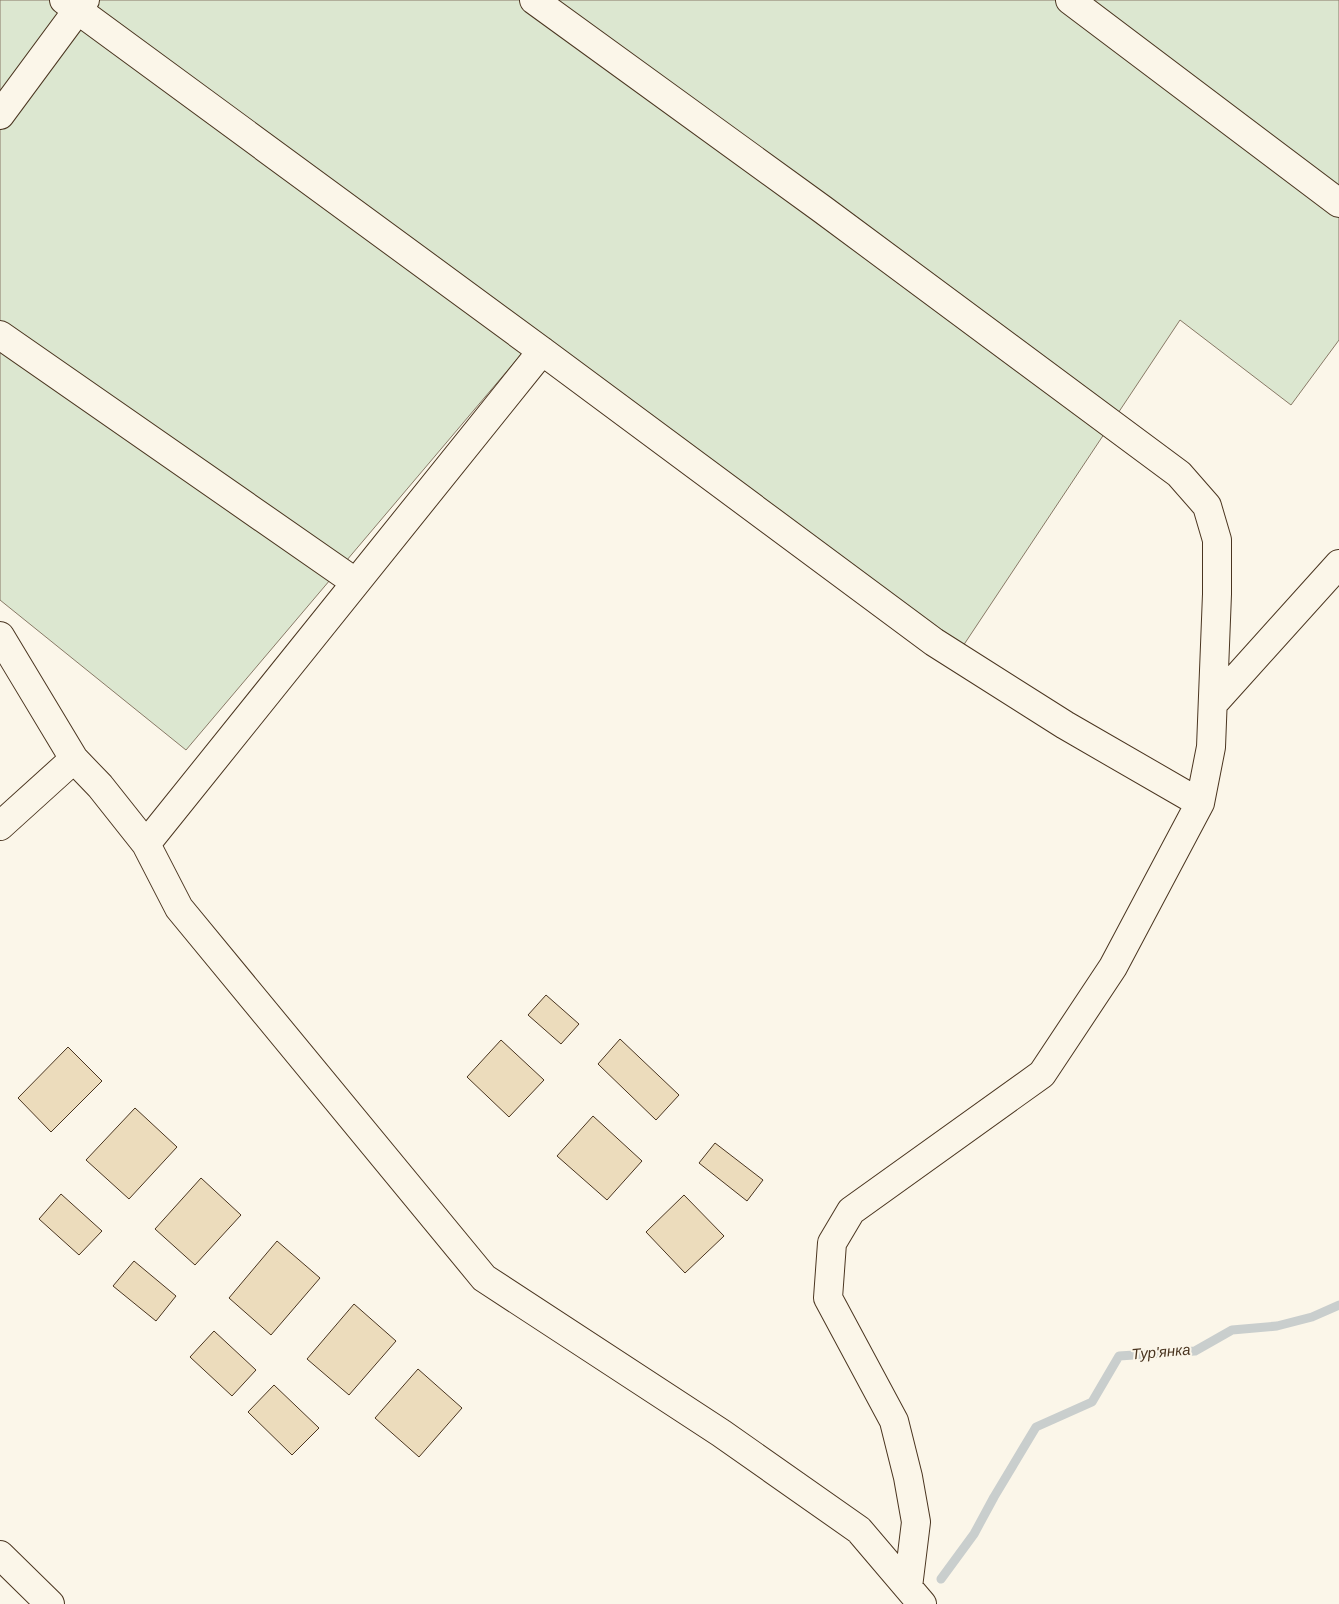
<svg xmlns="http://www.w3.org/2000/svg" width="1339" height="1604" font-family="Arial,sans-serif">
<rect width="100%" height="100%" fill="#fbf6e9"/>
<path fill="#dce7d0" stroke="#887966" d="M0 0H1339V340L1291 405 1180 320 961 649 535 338 186 750 0 600Z"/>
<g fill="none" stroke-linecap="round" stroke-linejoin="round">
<path stroke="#c9cecd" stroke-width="9" d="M941 1579 974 1534 994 1497 1036 1427 1092 1402 1119 1356 1195 1351 1232 1330 1277 1326 1312 1317 1339 1305"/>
</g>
<path fill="#ecdcbc" stroke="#4a3520" d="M546 995 579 1024 561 1044 528 1015Z
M620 1039 679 1095 656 1120 598 1064Z
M501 1040 544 1080 509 1117 467 1077Z
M68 1047 102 1081 51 1132 18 1098Z
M135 1108 177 1147 129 1199 86 1160Z
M593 1116 642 1161 607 1200 557 1156Z
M715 1143 763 1180 747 1201 699 1163Z
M201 1178 241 1215 195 1265 155 1229Z
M61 1194 102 1231 79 1255 39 1219Z
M684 1195 724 1236 685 1273 646 1232Z
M277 1241 320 1278 271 1335 229 1298Z
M134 1261 176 1296 156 1321 113 1286Z
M354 1304 396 1341 349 1395 307 1359Z
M214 1331 256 1370 232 1396 190 1357Z
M418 1369 462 1408 419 1457 375 1418Z
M274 1385 319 1428 292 1455 248 1412Z"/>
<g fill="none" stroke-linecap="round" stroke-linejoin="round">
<defs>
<path id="minor" d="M64 0 542 351 934 642 1065 725 1200 803
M534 0 822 209 1179 474 1207 506 1217 540V594L1211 747 1200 803 1113 967 1042 1074 851 1211 832 1243 828 1298 894 1421 908 1477 916 1522 908 1587
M1070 0 1339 203
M0 115 85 0
M0 335 355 582
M0 636 74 759 100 786 146 844 179 908 484 1278 721 1433 859 1530 922 1604
M1213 704 1339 564
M0 826 74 759
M146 844 542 351
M0 1555 50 1604"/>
</defs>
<use href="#minor" stroke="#4a3520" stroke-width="30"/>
<use href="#minor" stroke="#fbf6e9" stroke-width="28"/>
</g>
<g text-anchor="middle" stroke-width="4" stroke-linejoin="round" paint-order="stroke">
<g font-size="15" font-style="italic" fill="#4a3520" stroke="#fbf6e9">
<text transform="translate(1161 1352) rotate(-5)" y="5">Тур'янка</text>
</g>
</g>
</svg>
